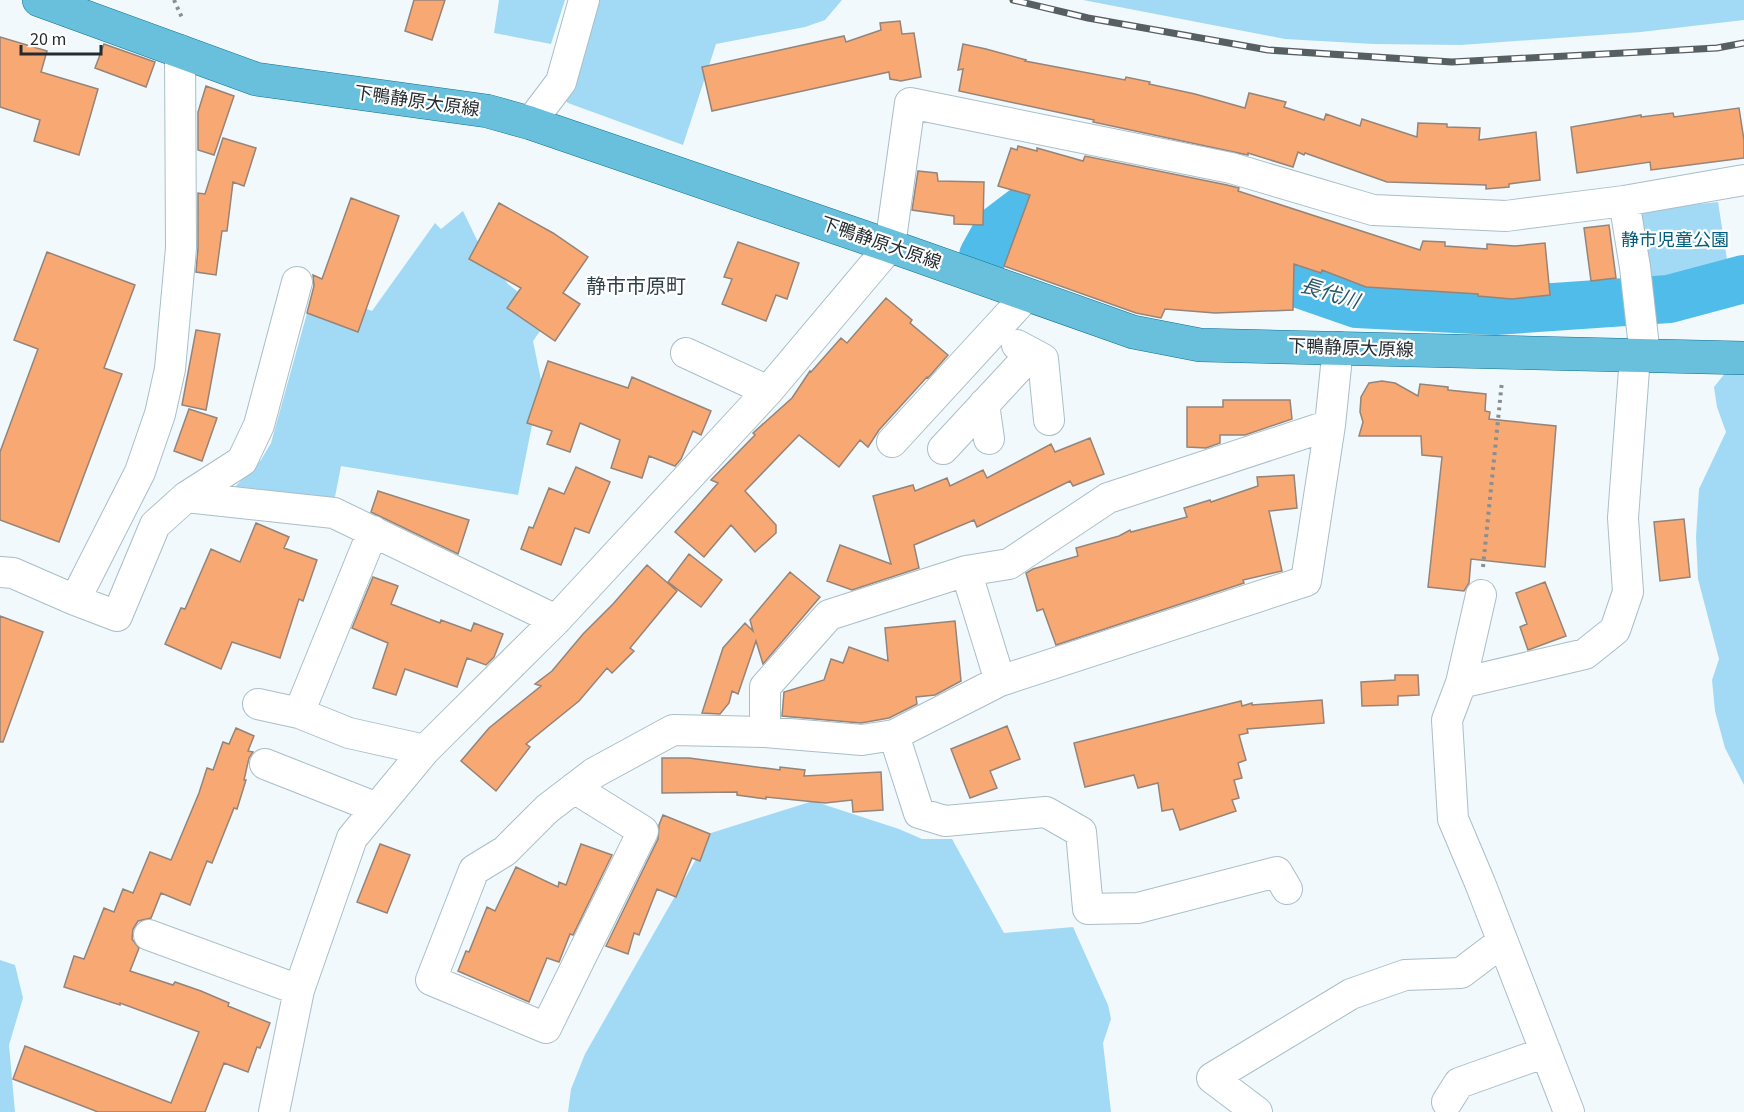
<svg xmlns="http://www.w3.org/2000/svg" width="1744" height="1112" font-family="'Source Sans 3','Noto Sans JP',sans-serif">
<rect width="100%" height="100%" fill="#f1f9fd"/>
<path fill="#a2daf5" d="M499 0H565L551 44 494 33Z
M589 0H842L825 20 805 27 716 44 683 145 568 103 564 99Z
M1083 0H1744V20L1641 32 1461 45 1373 44 1285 39Z
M1718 202 1727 259 1679 273 1648 279 1636 211Z
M463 211 477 240 508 284 550 317 533 341 541 380 518 495 341 466 333 507 229 493 261 460 271 443 314 288 372 311 435 223 441 229Z
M1744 371V785L1725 748 1715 711 1712 680 1719 659 1698 579 1696 537 1699 489 1726 432 1717 407 1714 387 1726 372Z
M813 801 899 829 922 839H952L1004 933 1073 927 1108 1005 1111 1019 1103 1043 1111 1112H568L571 1089 585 1054 711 833Z
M0 960 15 965 23 998 9 1045 15 1112H0Z"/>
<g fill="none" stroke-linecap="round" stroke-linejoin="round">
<path stroke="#50bcea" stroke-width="48" d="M983 256 998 229 1023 210 1090 215
M1230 260 1357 304 1495 311 1669 299 1744 279"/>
</g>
<path fill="#f8a872" stroke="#94847a" stroke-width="1.5" d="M414 0H445L432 40 405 31Z
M900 21 902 34 914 33 921 77 901 81 890 79 889 72 712 111 702 67 844 36 846 42 881 30 880 23Z
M0 37 47 51 41 72 98 89 79 155 34 141 40 120 0 107Z
M104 44 155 62 146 87 95 68Z
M963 44 986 49 1026 60 1025 61 1125 80 1126 77 1150 82 1149 84 1195 94 1245 108 1249 93 1286 102 1284 107 1324 120 1326 114 1360 126 1362 119 1417 137 1418 123 1447 124V127L1480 128 1479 140 1536 132 1540 180 1509 184V187L1486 189V185L1387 182 1305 153 1304 155 1298 152 1293 167 1248 153V155L1093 122 1094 120 959 91 963 69 958 70Z
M206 86 234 96 214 155 198 150V112Z
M1739 108 1744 140V158L1651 170 1650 162 1577 173 1571 127 1641 115V117L1673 113 1674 117Z
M223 138 256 148 244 186 233 182 227 231H222L216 275 196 272 198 248V193L205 194Z
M1018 146 1037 151V148L1083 161 1085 156 1227 185 1239 188 1238 191 1420 250 1423 241 1445 242V246L1487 249V244L1515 246 1545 243 1550 295 1512 299 1478 296V294L1366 287 1322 270 1321 273 1294 264 1293 310 1215 313 1165 309 1161 318 1136 313 1004 266 1030 195 998 186 1011 148 1017 150Z
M918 171 937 173 938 181 984 182 983 225 954 224V216L912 210Z
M351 198 399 216 358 332 307 313 314 286 313 275 322 279Z
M499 203 553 233 588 257 563 293 580 304 555 341 507 308 521 288 469 259Z
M1609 225 1616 278 1591 281 1584 228Z
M738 242 799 263 787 299 776 295 766 321 722 304 732 279 724 277Z
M47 252 135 285 104 368 122 374 59 542 0 520V452L38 349 14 340Z
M886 298 912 320 910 323 948 355 928 378 927 377 879 430 868 447 860 440 839 467 799 435 745 491 776 525V533L755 552 731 525 704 557 675 532 718 483 711 480 755 435 753 433 792 398 810 371 811 372 841 338 847 343Z
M196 330 220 334 206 410 182 405Z
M548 361 628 388 632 377 711 411 701 435 693 431 681 459 675 466 649 456 642 478 611 468 620 440 580 423 570 452 547 444 552 431 527 423Z
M1382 381 1395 383 1418 396 1420 384 1448 387V390L1486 394 1485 411 1490 412 1489 419 1556 426 1545 567 1471 559 1469 583 1464 591 1428 587 1442 457 1422 455 1421 436H1359L1363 422 1360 412 1361 397 1369 383Z
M1223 400H1290L1292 419 1245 435H1220V443L1206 448 1187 447V407H1223Z
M189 409 217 418 202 461 174 451Z
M1090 438 1104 474 1073 486 1070 481 977 527 974 520 914 545 919 568 852 590 827 581 840 545 891 564 873 496 913 485 915 491 947 478 950 486 983 470 987 478 1051 444 1055 452Z
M576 467 610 482 589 533 575 528 561 565 521 549 529 527 533 528 549 488 564 494Z
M1294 475 1297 508 1269 511 1282 571 1243 580 1244 583 1056 645 1043 609 1037 611 1026 573 1033 569 1078 556 1076 548 1119 536 1130 530 1131 532 1187 517 1184 508 1210 500 1211 502 1258 486 1257 477Z
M378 491 469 520 458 554 371 512Z
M1684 519 1690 577 1660 581 1654 522Z
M256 523 289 537 284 548 317 560 303 601 299 599 280 658 232 642 221 669 165 644 181 608 185 609 211 549 240 562Z
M689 554 722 580 701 607 668 582Z
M647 565 677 591 630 648 634 651 612 673 607 668 579 701 526 744 530 747 496 791 461 761 489 728 541 686 535 684 552 671 583 634 613 604Z
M790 572 820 597 763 664 756 641 738 694 732 691 729 703 720 714 702 713 723 648 745 623 753 631 750 620Z
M373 577 398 586 391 604 440 623 441 620 471 631 474 623 503 634 494 657 486 665 467 658 457 687 405 669 396 695 373 688 388 643 352 628Z
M1545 582 1566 636 1528 650 1520 627 1527 624 1516 593Z
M0 616 43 632 3 742H0Z
M955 621 961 681 935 695 916 697 917 704 889 718 861 723 782 716 784 692 824 680 831 659 843 663 849 647 888 661 885 628Z
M1395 675H1418L1419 695 1398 696V705L1362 706 1361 682 1395 680Z
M1322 700 1324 723 1247 729 1248 733 1239 735 1246 760 1238 763 1242 778 1234 780 1239 798 1232 800 1236 811 1180 830 1173 809 1162 811 1158 783 1138 788 1134 775 1085 787 1074 743 1241 701 1242 706 1252 703V705Z
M1007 726 1020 759 990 771 997 788 970 798 951 749Z
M236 728 254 736 248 751 253 752 249 758 244 780H246L237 809 234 808 212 863 207 861 190 905 161 893 151 918 138 921 133 929 132 939 139 948 130 971 173 985 175 982 201 991 229 1003 228 1006 270 1023 260 1048 257 1047 248 1072 224 1063 205 1112H98L13 1079 25 1046 171 1103 199 1032 120 1003V1005L64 987 74 956 84 959 104 908 114 912 123 889 133 893 150 852 171 860 199 793 207 768 213 770 223 742 229 744Z
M662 758H689L780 770V767L805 770 804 776 881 772 883 810 853 812 852 800 825 803 766 797V799L737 795V792L662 793Z
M663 815 710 834 700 861 692 858 676 897 657 889 639 935 634 933 628 954 606 946 658 839 659 825Z
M380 844 410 855 387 913 357 902Z
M581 844 612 855 573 935 570 934 559 962 547 958 529 1002 458 971 466 951 469 952 487 907 495 911 516 867 558 887 559 882 566 885Z"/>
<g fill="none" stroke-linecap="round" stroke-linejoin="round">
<defs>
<path id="minor" d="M530 123 561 82 584 0
M1624 201 1635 267 1645 356
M1017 345 1043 359 1049 420
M686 353 768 391
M984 404 989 439
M892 442 1027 295
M943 449 1032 353
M186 497 334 513 556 620
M373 531 299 713 349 733 425 750
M966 571 1000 681
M0 572 13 573 75 600 140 472 160 414 170 369 181 248 180 50
M75 600 117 616 155 525 186 497 242 461 259 425 297 282
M1461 683 1481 595
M258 704 299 713
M765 732V687L829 615 966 571 1009 564 1108 498 1330 425
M894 735 919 813 945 821 1046 812 1081 832 1088 909 1138 908 1277 872 1287 889
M265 764 377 808
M574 788 643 831 546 1028 431 980 474 870 505 851 547 809 594 773 673 730 765 732 862 740 894 735 1000 681 1306 581 1330 425 1338 347
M149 935 299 990
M1447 1102 1459 1083 1546 1052
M274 1112 299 990 352 838 425 750 556 620 768 391 890 246 910 103 1231 168 1373 210 1506 216 1624 201 1744 180
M1257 1112 1212 1078 1351 994 1405 975 1461 973 1502 942
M1569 1112 1480 883 1453 819 1447 720 1461 683 1585 654 1615 630 1628 592 1623 518 1635 356"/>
<path id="primary" d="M39 0 256 79 487 111 530 123 890 246 1133 332 1200 345 1744 358"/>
</defs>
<use href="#minor" stroke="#aabec7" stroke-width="32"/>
<use href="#primary" stroke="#0f7192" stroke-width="34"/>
<path stroke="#878f93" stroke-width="4" stroke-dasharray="3 4.5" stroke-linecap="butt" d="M174 0 183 20
M1483 567 1502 381"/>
<use href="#minor" stroke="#fff" stroke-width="30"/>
<use href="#primary" stroke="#68c0dd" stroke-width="33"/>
<defs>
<path id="rail" d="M1013 0 1088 18 1268 50 1452 62 1717 48 1744 43"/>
</defs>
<use href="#rail" stroke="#575f63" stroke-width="7"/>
<use href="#rail" stroke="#fff" stroke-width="4.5" stroke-dasharray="14" stroke-linecap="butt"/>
</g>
<g text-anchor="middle" stroke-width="4.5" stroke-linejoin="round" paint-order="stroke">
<g font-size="18" fill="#242c30" stroke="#fff">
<text transform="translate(417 101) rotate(8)" y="6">下鴨静原大原線</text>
<text transform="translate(881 243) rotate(19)" y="6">下鴨静原大原線</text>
<text transform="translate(1351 348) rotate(2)" y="6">下鴨静原大原線</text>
</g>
<g font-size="18" fill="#005d7c" stroke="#fff">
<text x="1675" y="246">静市児童公園</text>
</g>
<g font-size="20" fill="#2f4048" stroke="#fff">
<text x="636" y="293">静市市原町</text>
</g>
<g font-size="20" font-style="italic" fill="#2a566a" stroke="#fff">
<text transform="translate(1330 293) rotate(17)" y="7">長代川</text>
</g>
</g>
<path d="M21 45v9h80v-9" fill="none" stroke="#242c30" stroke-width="3"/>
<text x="30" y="45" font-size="18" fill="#242c30" stroke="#ffffff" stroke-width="4.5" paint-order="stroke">20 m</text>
</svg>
